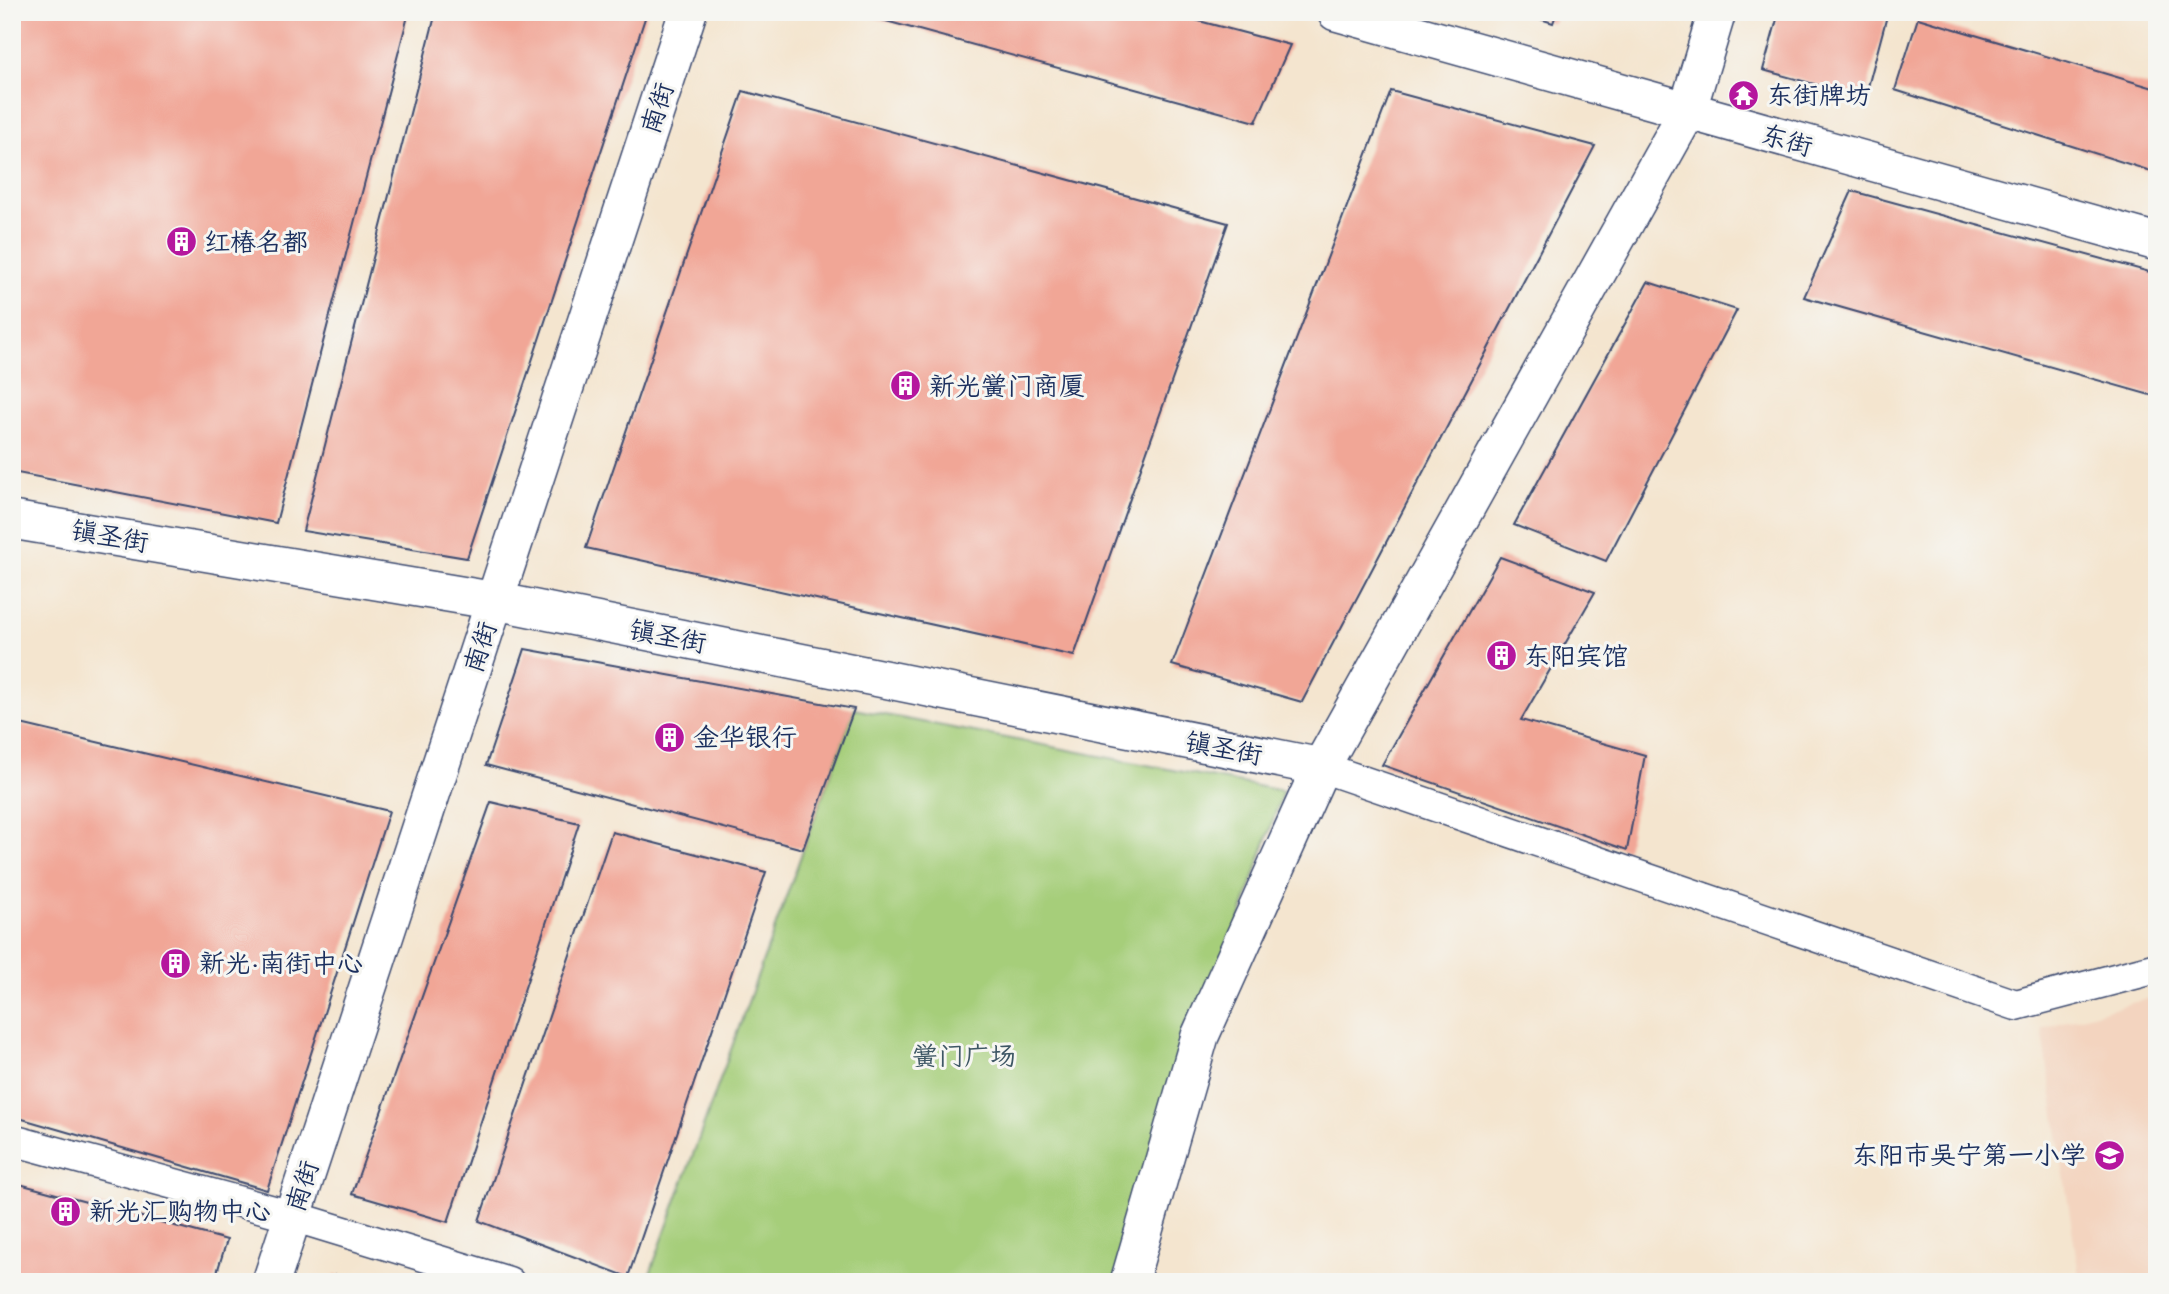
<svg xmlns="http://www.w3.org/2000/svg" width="2169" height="1294" font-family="'Gochi Hand','LXGW WenKai TC',sans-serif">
<rect width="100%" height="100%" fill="#f6f6f2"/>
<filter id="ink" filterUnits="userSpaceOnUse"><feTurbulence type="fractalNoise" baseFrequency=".0143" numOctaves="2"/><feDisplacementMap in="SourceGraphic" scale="14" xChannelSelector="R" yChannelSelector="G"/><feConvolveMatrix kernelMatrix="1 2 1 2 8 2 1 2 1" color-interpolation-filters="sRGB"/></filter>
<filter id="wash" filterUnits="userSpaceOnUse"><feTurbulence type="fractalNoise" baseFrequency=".00686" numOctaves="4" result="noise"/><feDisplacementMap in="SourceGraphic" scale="28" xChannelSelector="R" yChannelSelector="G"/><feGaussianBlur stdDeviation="1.57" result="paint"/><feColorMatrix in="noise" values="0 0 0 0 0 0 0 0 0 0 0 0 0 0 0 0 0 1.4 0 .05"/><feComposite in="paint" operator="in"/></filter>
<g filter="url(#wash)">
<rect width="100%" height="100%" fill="#f4e5cf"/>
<path fill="#f3d4bf" d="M2157 996V1282H2080L2042 1028Z"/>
<path fill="#a6ce7a" stroke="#607e6c" stroke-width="2" d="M854 709 1283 791 1200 1036 1129 1282H647Z"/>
<g id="blocks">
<path fill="#f1a696" d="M12 12H409L276 523 12 472Z
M436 12H647L467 558 303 531Z
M853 12H1165L1290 45 1256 122Z
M1518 12H1557L1553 23Z
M1779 12H1888L1865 98 1763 70Z
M1918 18 2157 89V173L1895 90Z
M743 91 1228 223 1074 656 586 548Z
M1391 91 1595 146 1302 702 1172 665Z
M1852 191 2157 274V397L1804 297Z
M1648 282 1737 310 1606 561 1514 525Z
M1500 557 1595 592 1521 720 1645 755 1627 850 1382 765Z
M525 649 854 709 803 849 486 765Z
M12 722 389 811 267 1190 12 1116Z
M491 802 579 823 448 1222 352 1194Z
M612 832 766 872 628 1277 479 1221Z
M12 1182 227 1240 214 1282H12Z
M335 1275 357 1281V1282H333Z"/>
</g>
</g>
<g filter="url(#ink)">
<use href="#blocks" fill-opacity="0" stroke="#3c4a6f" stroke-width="2"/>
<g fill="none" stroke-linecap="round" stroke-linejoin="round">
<defs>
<path id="minor" d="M1321 767 2016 1005 2157 968
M12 1140 292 1216 509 1282"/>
<path id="tertiary" d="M1336 12 2157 242
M12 520 496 601 1321 767
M271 1282 688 12
M1129 1282 1200 1036 1321 767 1687 112 1717 12"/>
</defs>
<use href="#minor" stroke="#3c4a6f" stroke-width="33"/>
<use href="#tertiary" stroke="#3c4a6f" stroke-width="40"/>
<use href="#minor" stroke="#fff" stroke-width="30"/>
<use href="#tertiary" stroke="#fff" stroke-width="37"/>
</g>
</g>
<defs>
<symbol id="temple-disc" viewBox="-11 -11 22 22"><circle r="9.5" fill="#b5179e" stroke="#f6f6f2"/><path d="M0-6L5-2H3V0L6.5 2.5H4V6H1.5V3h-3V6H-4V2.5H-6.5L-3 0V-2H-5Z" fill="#fff"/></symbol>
<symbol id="building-disc" viewBox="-11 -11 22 22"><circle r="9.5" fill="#b5179e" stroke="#f6f6f2"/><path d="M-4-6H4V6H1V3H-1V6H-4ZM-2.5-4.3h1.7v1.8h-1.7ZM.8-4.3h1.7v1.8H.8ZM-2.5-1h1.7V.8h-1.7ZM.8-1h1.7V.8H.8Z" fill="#fff"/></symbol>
<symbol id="school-disc" viewBox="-11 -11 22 22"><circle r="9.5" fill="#b5179e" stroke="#f6f6f2"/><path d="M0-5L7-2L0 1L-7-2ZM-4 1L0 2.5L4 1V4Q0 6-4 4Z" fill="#fff"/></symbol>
</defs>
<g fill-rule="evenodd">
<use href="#temple-disc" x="1726" y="78" width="35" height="35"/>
<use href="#building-disc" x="164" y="224" width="35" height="35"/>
<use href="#building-disc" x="888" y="368" width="35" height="35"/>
<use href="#building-disc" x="1484" y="638" width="35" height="35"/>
<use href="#building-disc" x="652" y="720" width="35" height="35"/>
<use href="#building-disc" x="158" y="946" width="35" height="35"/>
<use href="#school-disc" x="2092" y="1138" width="35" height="35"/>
<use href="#building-disc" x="48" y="1194" width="35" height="35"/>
</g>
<g text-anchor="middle" stroke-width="6" stroke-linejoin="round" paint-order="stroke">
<g font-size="26" fill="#1b2f5e" stroke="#f6f6f2" text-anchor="start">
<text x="1767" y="104">东街牌坊</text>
<text x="204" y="251">红椿名都</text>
<text x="929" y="395">新光黉门商厦</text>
<text x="1524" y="665">东阳宾馆</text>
<text x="693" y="746">金华银行</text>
<text x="199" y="972">新光·南街中心</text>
<text x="2086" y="1164" text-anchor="end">东阳市吴宁第一小学</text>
<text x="89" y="1220">新光汇购物中心</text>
</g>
<g font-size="26" fill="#1b2f5e" stroke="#f6f6f2">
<text transform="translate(657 108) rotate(-72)" y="9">南街</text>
<text transform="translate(1787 140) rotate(16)" y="9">东街</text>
<text transform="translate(110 536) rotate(10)" y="9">镇圣街</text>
<text transform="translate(668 636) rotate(11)" y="9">镇圣街</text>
<text transform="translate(480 647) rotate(-72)" y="9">南街</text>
<text transform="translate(1224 748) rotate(11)" y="9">镇圣街</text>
<text transform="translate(302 1186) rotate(-72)" y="9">南街</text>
</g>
<g font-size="26" fill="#3e5765" stroke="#f6f6f2">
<text x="964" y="1065">黉门广场</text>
</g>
</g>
<rect width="2169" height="1294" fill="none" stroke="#f6f6f2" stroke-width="42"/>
</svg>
